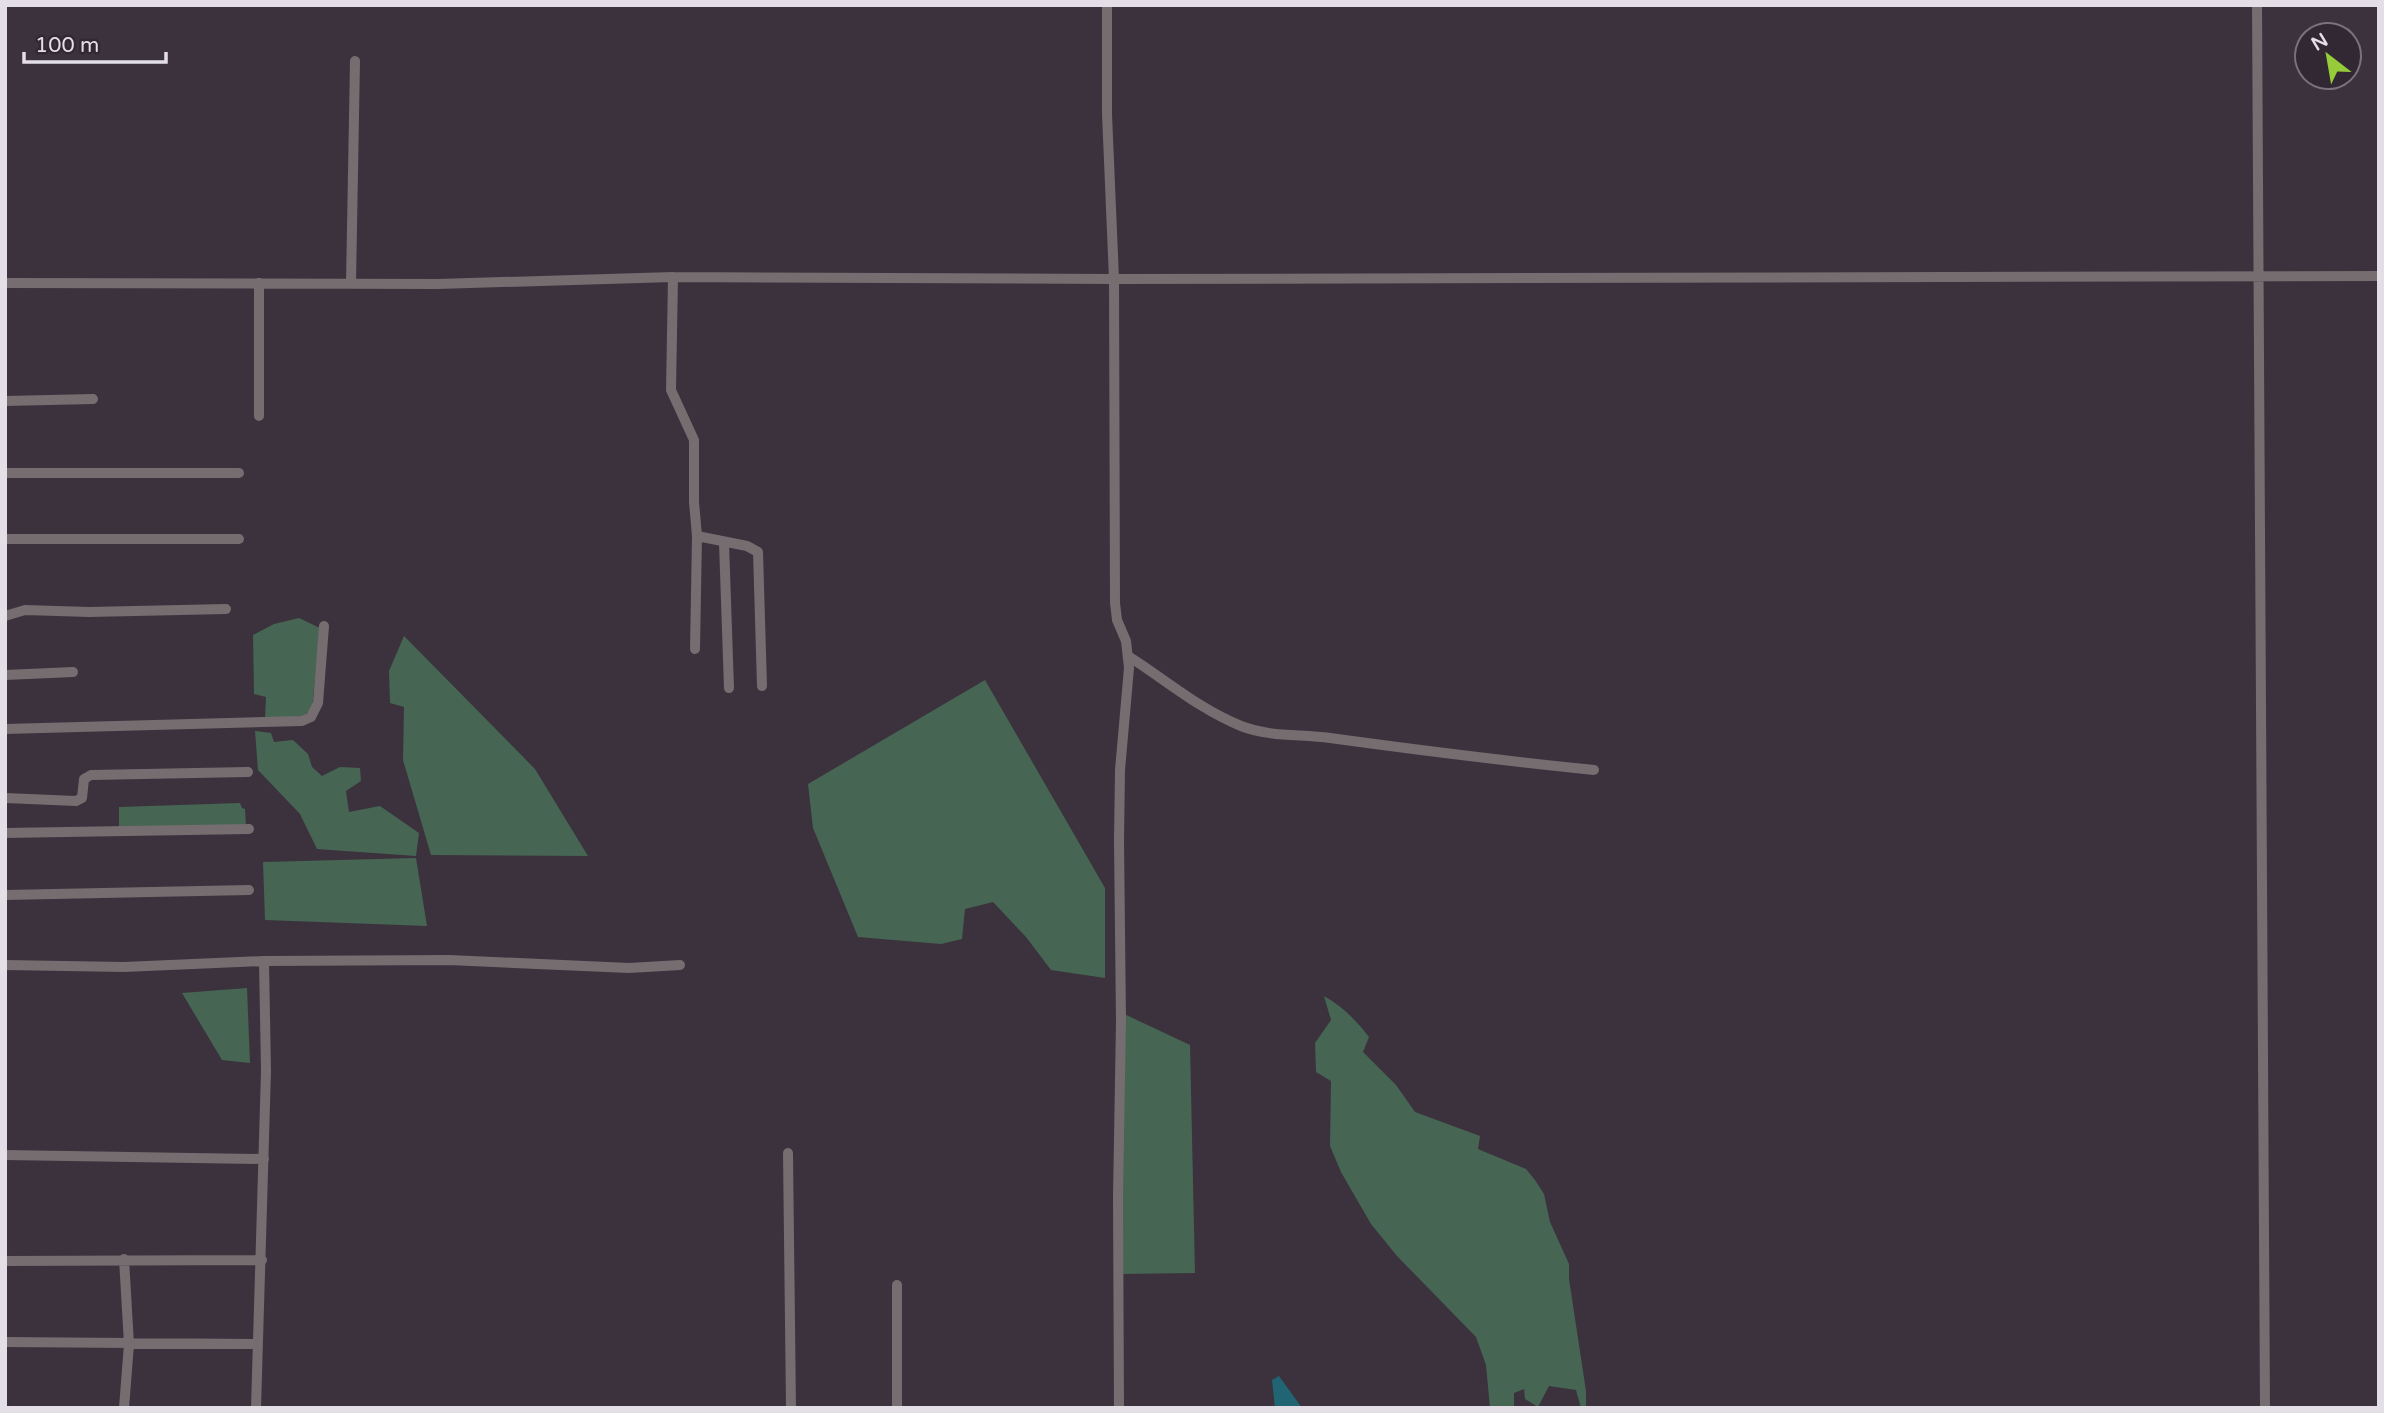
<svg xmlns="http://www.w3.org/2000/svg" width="2384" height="1413" font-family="'Varela Round',sans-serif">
<rect width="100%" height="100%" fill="#3b323e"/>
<path fill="#466553" d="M299 618 320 628 312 709 301 718H265L266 697 254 694 253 635 274 624Z
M404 636 535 769 588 856 431 855 403 760 404 707 390 703 389 671Z
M985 680 1105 888V978L1051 970 1026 937 993 902 965 909 962 939 941 944 858 937 813 828 808 784Z
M255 731 271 733 274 742 293 740 308 754 312 767 322 776 340 767 360 768 361 781 346 791 349 812 380 806 419 833 416 856 317 849 300 814 258 770Z
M240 803 242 808 245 809 246 826 119 827V807Z
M416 858 427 926 265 920 263 862Z
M247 988 250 1063 222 1060 182 993Z
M1324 996C1342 1006 1356 1020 1369 1037L1363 1052 1396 1085 1415 1112 1480 1136 1478 1149 1526 1169 1535 1180 1544 1194 1550 1222 1569 1264V1279L1586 1391V1408H1581L1576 1390 1549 1386 1538 1407 1525 1399 1524 1389 1514 1393V1408H1490L1486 1365 1476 1337 1397 1256 1371 1224 1341 1172 1330 1146 1331 1081 1316 1072 1315 1043 1331 1020Z
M1122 1013 1190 1045 1195 1273 1121 1274Z"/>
<path fill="#216574" d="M1279 1376 1302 1408H1275L1272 1380Z"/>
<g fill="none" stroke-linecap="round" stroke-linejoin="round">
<path stroke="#756d6f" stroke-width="10" d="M1107 5V114L1114 279 1115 603 1117 620 1126 641 1129 668 1120 770 1119 840 1121 1021 1118 1197 1119 1408
M2257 5 2265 1408
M673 277 671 390 694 440V502L697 536 695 649
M5 283 437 284 673 277 1114 279 2379 276
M351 283 355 61
M5 401 93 399
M259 416V283
M5 473H239
M697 536 747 546 758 552 762 686
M5 539H239
M724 543 729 688
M5 616 25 610 89 612 226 609
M1128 656C1166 680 1199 709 1241 726 1269 737 1300 734 1330 738 1418 750 1505 761 1594 770
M5 675 73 672
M5 729 302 721 311 717 318 703 324 626
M5 798 76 801 82 798 84 779 91 775 248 772
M5 833 249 829
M5 895 249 890
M5 965 124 967 264 961 449 960 629 968 680 965
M788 1153 791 1408
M5 1155 264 1159
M5 1261 262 1260
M897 1285V1408
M5 1342 257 1344
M124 1408 129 1344 124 1259
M256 1408 266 1071 264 961"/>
</g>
<rect width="2384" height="1413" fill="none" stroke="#e4dfe6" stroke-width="14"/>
<g transform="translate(2328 56) rotate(329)"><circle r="33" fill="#312834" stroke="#79717b" stroke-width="2"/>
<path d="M0-5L12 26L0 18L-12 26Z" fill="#96cc39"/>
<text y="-10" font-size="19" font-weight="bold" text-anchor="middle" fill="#e4dfe6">N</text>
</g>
<path d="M24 52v10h142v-10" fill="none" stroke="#e4dfe6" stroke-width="3.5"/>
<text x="35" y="52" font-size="21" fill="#e4dfe6" stroke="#312834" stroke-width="5" paint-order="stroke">100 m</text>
</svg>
